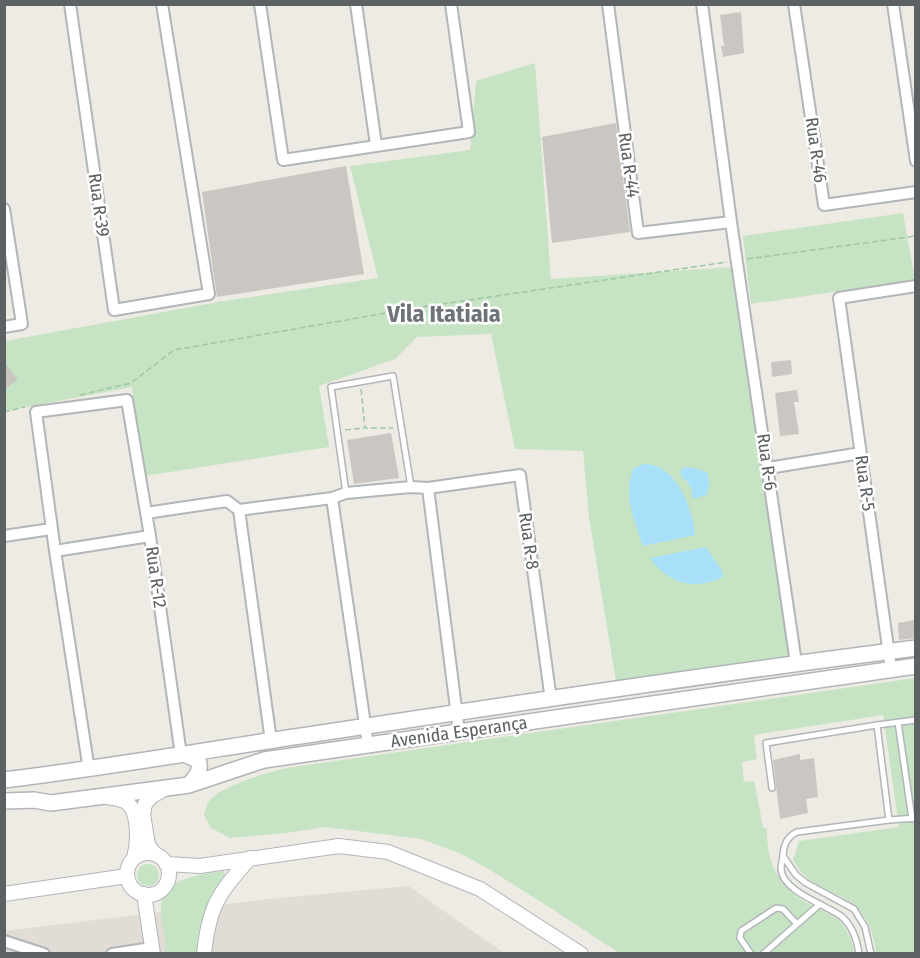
<svg xmlns="http://www.w3.org/2000/svg" width="920" height="958" font-family="'Fira Sans Condensed',sans-serif">
<rect width="100%" height="100%" fill="#eeebe5"/>
<path fill="#e1dcd6" d="M408 886 504 953 5 954 4 931 269 899Z"/>
<path fill="#c6e4c3" d="M535 63 551 279 734 267 789 657 616 682 589 517 583 451 515 449 491 334 417 337 395 359 319 386 329 447 145 476 132 387 5 411V341L224 301 378 278 350 166 470 150 476 81Z
M903 213 915 280 751 304 743 236Z
M915 678V953H876C868 881 817 905 793 860L799 841 899 827 883 715 754 735 757 759 742 762 744 782 754 781 763 827 767 829C766 858 777 885 802 900 813 907 825 911 835 917 847 925 852 940 854 953H619L546 905 487 868 459 853 421 839 326 827 286 833 230 838 211 828 204 815C206 808 207 802 212 798 224 785 269 772 287 768Z
M137 875a11 11 0 1 1 22 0a11 11 0 1 1-22 0Z
M223 871 225 874 208 902 199 953H166C166 938 160 922 161 906 161 878 203 874 223 871Z"/>
<path fill="#a9e0f9" d="M643 464C675 463 693 507 695 535L643 546C634 517 623 499 633 469Z
M692 467 708 473 709 484 707 495 694 499 691 495 692 490 687 481 682 478 680 471 683 468Z
M706 547 722 571 723 577C695 591 668 584 650 558Z"/>
<path fill="#cac6c2" d="M741 12 744 53 723 57 721 46H724L720 15Z
M616 123 630 232 552 243 542 137Z
M346 166 364 274 217 297 202 192Z
M791 360 792 374 772 377 771 362Z
M4 362 18 379 4 390Z
M797 390 799 402H794L799 434 780 436 775 393Z
M391 433 399 478 354 484 347 440Z
M915 620V638L899 640 898 623Z
M800 754V760L814 758 818 797 806 799 808 813 780 819 773 760Z"/>
<g fill="none" stroke-linecap="round" stroke-linejoin="round">
<defs>
<path id="service" d="M346 493 331 387 393 376 411 487
M898 722 912 819
M877 725 916 720
M772 788 766 743 877 725 889 820 797 832C787 837 784 844 783 855 783 859 781 864 781 868 781 891 826 905 841 916 852 925 857 940 859 954
M889 820 916 818
M783 856 796 875 806 883 854 909 865 927 871 954
M751 954 740 938 741 931 776 908 783 909 797 924
M763 954 820 904"/>
<path id="minor" d="M70 4 114 310 209 294 162 4
M260 4 283 160 469 132 451 4
M356 4 376 145
M608 4 638 233 731 222
M702 4 731 222 796 663
M794 4 824 205 916 192
M893 4 916 161
M4 209 22 324 4 327
M768 468 861 453
M428 488 459 732
M332 498 368 745
M239 510 271 741
M146 513 227 501 239 510 332 498 346 493 411 487 428 488 520 475 551 700
M4 536 51 529
M55 551 150 536
M891 669 839 298 916 286
M89 770 55 551 36 412 127 400 150 536 181 755
M4 941 44 954
M112 954 152 948"/>
<path id="tertiary" d="M107 797C113 798 121 799 126 802 140 811 138 844 134 858
M127 874a21 21 0 1 1 42 0a21 21 0 1 1-42 0Z
M155 854 148 845 143 814 145 804 151 797 166 788
M166 864 200 866 339 846 388 852 480 889 581 954
M4 894 127 876
M144 894 153 954
M204 954C209 905 219 893 250 858"/>
<path id="secondary" d="M186 755 198 760C202 771 196 776 189 785
M4 780C95 769 184 754 274 740 488 708 701 675 916 648
M4 801 34 800 51 803 189 785 264 760 916 666"/>
</defs>
<use href="#service" stroke="#b2b5b9" stroke-width="8"/>
<use href="#minor" stroke="#b2b5b9" stroke-width="14"/>
<use href="#tertiary" stroke="#b2b5b9" stroke-width="16"/>
<use href="#secondary" stroke="#b1b5b8" stroke-width="18"/>
<path stroke="#9ec7a4" stroke-width="1.5" stroke-dasharray="6 3" stroke-linecap="butt" d="M747 259 916 236
M361 389 365 428H393
M80 395 131 383 174 350 415 308 727 262
M4 412 25 407
M345 430 364 428"/>
<use href="#service" stroke="#fff" stroke-width="5"/>
<use href="#minor" stroke="#fff" stroke-width="10"/>
<use href="#tertiary" stroke="#fff" stroke-width="14"/>
<use href="#secondary" stroke="#fff" stroke-width="15"/>
</g>
<g text-anchor="middle" stroke-width="5" stroke-linejoin="round" paint-order="stroke">
<g font-size="18" fill="#5c6164" stroke="#fff">
<text transform="translate(816 150) rotate(82)" y="6">Rua R-46</text>
<text transform="translate(629 165) rotate(82)" y="6">Rua R-44</text>
<text transform="translate(99 205) rotate(82)" y="6">Rua R-39</text>
<text transform="translate(767 462) rotate(82)" y="6">Rua R-6</text>
<text transform="translate(865 483) rotate(82)" y="6">Rua R-5</text>
<text transform="translate(529 541) rotate(82)" y="6">Rua R-8</text>
<text transform="translate(156 577) rotate(82)" y="6">Rua R-12</text>
<text transform="translate(459 732) rotate(-8)" y="6">Avenida Esperança</text>
</g>
<g font-size="24" font-weight="bold" fill="#6d7376" stroke="#fff">
<text x="444" y="322">Vila Itatiaia</text>
</g>
</g>
<rect width="920" height="958" fill="none" stroke="#5c6164" stroke-width="12"/>
</svg>
